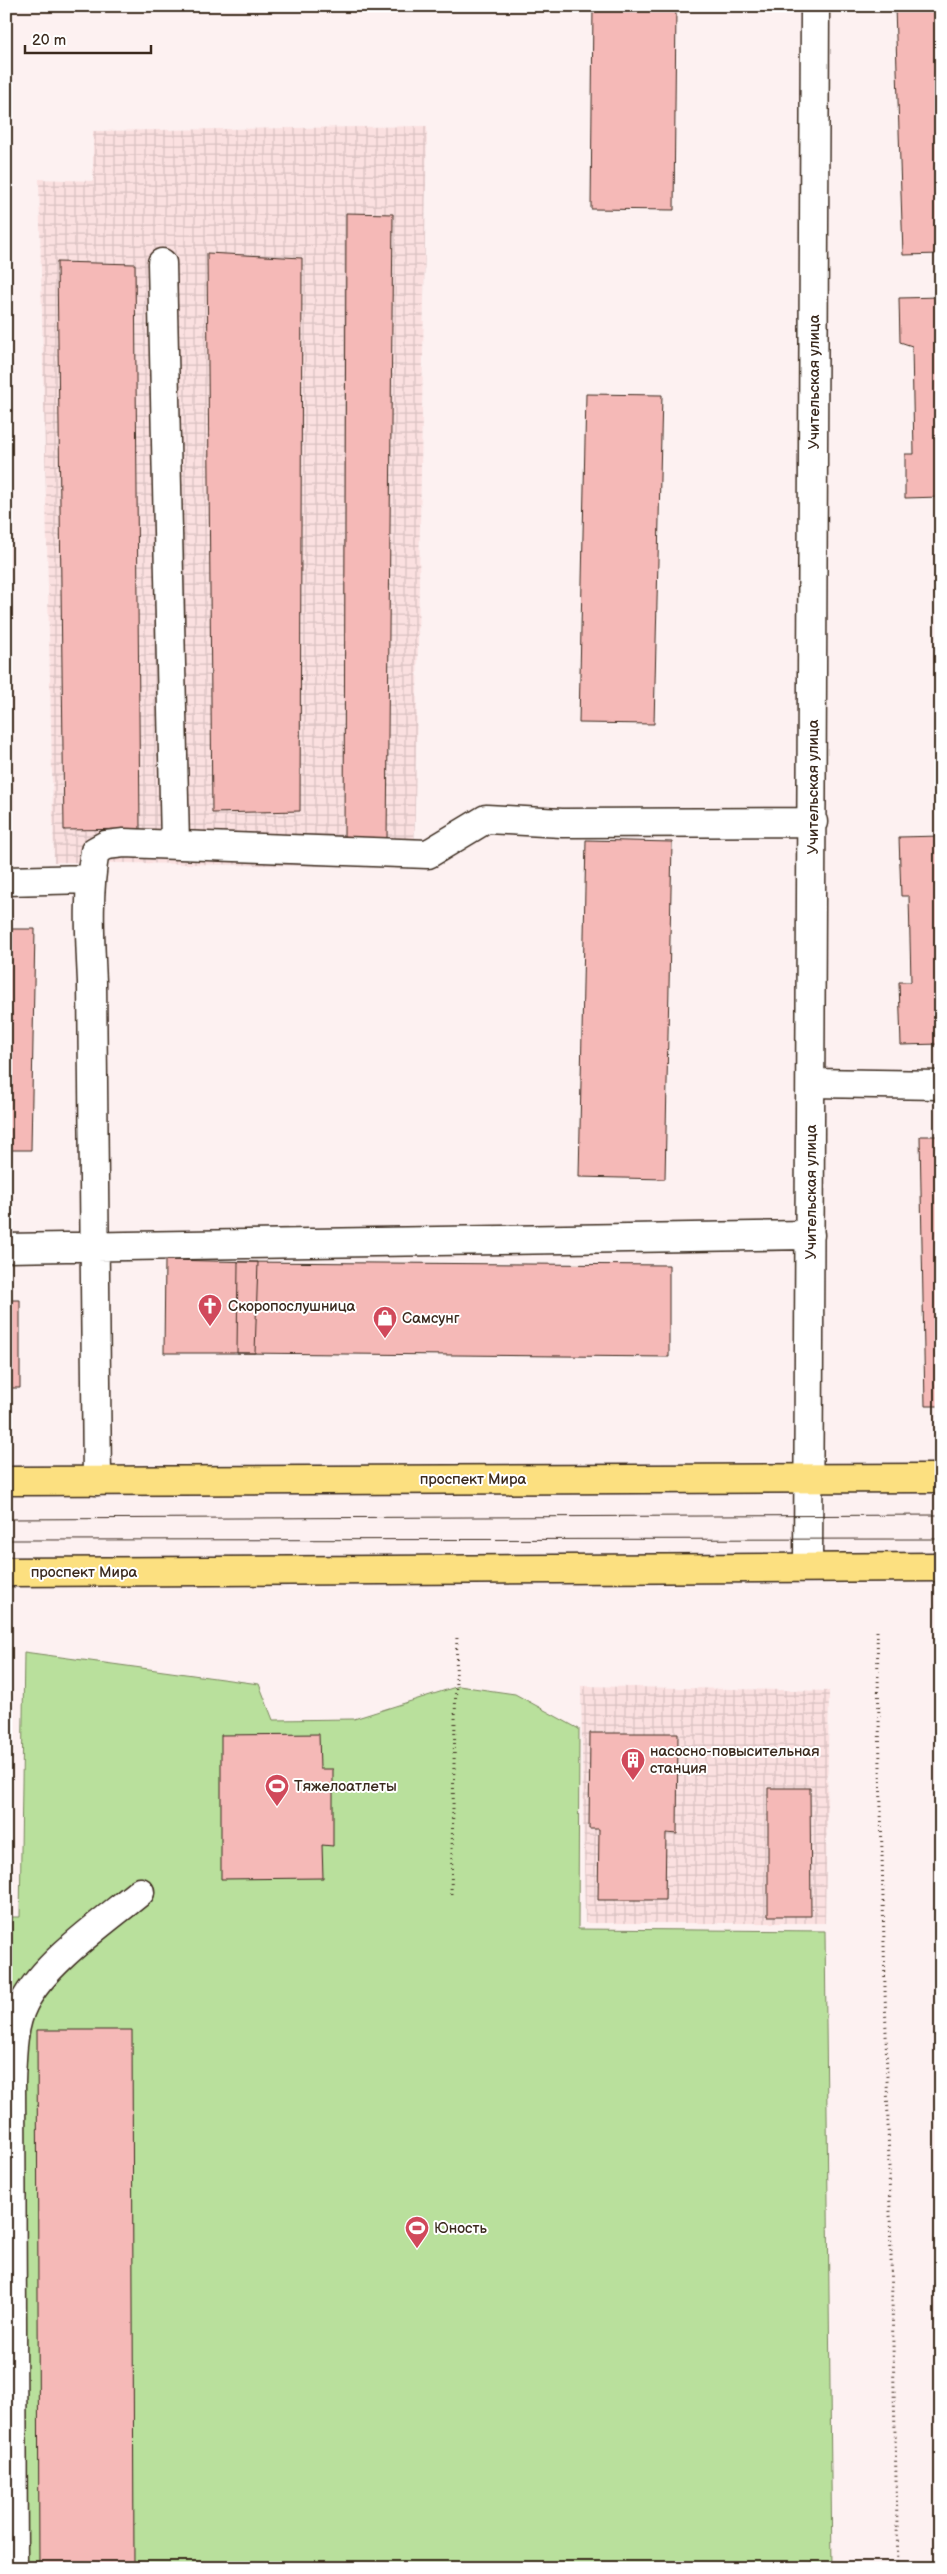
<svg xmlns="http://www.w3.org/2000/svg" width="947" height="2574" font-family="'Balsamiq Sans',sans-serif">
<defs>
<pattern id="industrial-grid" width="8" height="8" patternUnits="userSpaceOnUse" patternTransform="scale(1.25)"><rect width="8" height="8" fill="#fbe0e0"/><path d="M0 4h8M4 0v8" fill="none" stroke="#d8c0c0"/></pattern>
</defs>
<rect width="100%" height="100%" fill="#fdf1f1"/>
<filter id="ink" filterUnits="userSpaceOnUse"><feTurbulence type="fractalNoise" baseFrequency=".02" numOctaves="2"/><feDisplacementMap in="SourceGraphic" scale="10" xChannelSelector="R" yChannelSelector="G"/><feConvolveMatrix kernelMatrix="1 2 1 2 8 2 1 2 1" color-interpolation-filters="sRGB"/></filter>
<g filter="url(#ink)">
<path fill="#fbe0e0" d="M6 333H8L14 810H6Z"/>
<path fill="url(#industrial-grid)" d="M427 126 414 867 54 862 39 179 93 181V131Z
M581 1686 829 1691 825 1923H585Z"/>
<path fill="#b9e09c" stroke="#7a855d" d="M24 1652 259 1684 273 1720 354 1719 459 1686 515 1694 579 1729 578 1929 825 1931 832 2568H6V1917H20Z"/>
<path fill="#f5b9b7" stroke="#3b2a1e" d="M593 6H676L674 210 591 209Z
M941 6V254L903 255 895 7Z
M346 213 393 214 387 840 344 839Z
M207 253 302 258 300 811 212 813Z
M57 262 135 264 140 829 64 830Z
M941 297V497L905 498V454H914L912 346 900 342 899 298Z
M586 394 662 395 654 724 579 723Z
M941 836V1044L901 1045 899 982H911L909 896H901L899 837Z
M586 840 672 842 665 1179 579 1177Z
M6 929H35L31 1150H6Z
M920 1136H941V1406H925Z
M165 1260 258 1262 255 1353H164Z
M238 1262 669 1265V1357L237 1353Z
M6 1300H20V1388H6Z
M590 1733H678L677 1834 666 1833 665 1900H598L599 1829H589Z
M319 1734 320 1769H333V1846L322 1845 323 1878 221 1879V1735Z
M768 1788H810L811 1916H768Z
M37 2030H132L134 2568H39Z"/>
<g fill="none" stroke-linecap="round" stroke-linejoin="round">
<defs>
<path id="minor" d="M162 263 175 844
M6 881 90 879
M812 1083 941 1085
M6 1248 810 1235
M97 1481 92 982C90 938 87 895 95 851L106 845 124 843 428 854 486 819 562 823 813 822
M808 1567 815 6
M13 2568 11 2082C12 2057 12 2026 24 2003 44 1963 105 1921 140 1892"/>
<path id="major" d="M6 1481 941 1478
M6 1572 941 1567"/>
</defs>
<use href="#minor" stroke="#3b2a1e" stroke-width="31"/>
<use href="#major" stroke="#3b2a1e" stroke-width="31"/>
<path stroke="#3b2a1e" stroke-width="3" stroke-dasharray="1 4" stroke-linecap="butt" d="M877 1631 898 2568
M451 1894 457 1635"/>
<use href="#minor" stroke="#fff" stroke-width="28"/>
<use href="#major" stroke="#fce080" stroke-width="28"/>
<path stroke="#3b2a1e" stroke-width="1" d="M6 1519 941 1515
M6 1540 941 1539"/>
</g>
</g>
<defs>
<symbol id="church-pin" viewBox="-11 -11 22 30"><path d="M0 17L-7.5 6A9.5 9.5 0 1 1 7.5 6Z" fill="#d1495b" stroke="#fff"/><path d="M-1.2-6h2.4v3.5h3.3v2.4h-3.3V6h-2.4V-.1h-3.3v-2.4h3.3Z" fill="#fff"/></symbol>
<symbol id="shop-pin" viewBox="-11 -11 22 30"><path d="M0 17L-7.5 6A9.5 9.5 0 1 1 7.5 6Z" fill="#d1495b" stroke="#fff"/><path d="M-5-2.5h2.3a2.7 3.5 0 0 1 5.4 0H5L5.5 6h-11ZM-1.5-2.5h3a1.5 2.3 0 0 0-3 0Z" fill="#fff"/></symbol>
<symbol id="building-pin" viewBox="-11 -11 22 30"><path d="M0 17L-7.5 6A9.5 9.5 0 1 1 7.5 6Z" fill="#d1495b" stroke="#fff"/><path d="M-4-6H4V6H1V3H-1V6H-4ZM-2.5-4.3h1.7v1.8h-1.7ZM.8-4.3h1.7v1.8H.8ZM-2.5-1h1.7V.8h-1.7ZM.8-1h1.7V.8H.8Z" fill="#fff"/></symbol>
<symbol id="stadium-pin" viewBox="-11 -11 22 30"><path d="M0 17L-7.5 6A9.5 9.5 0 1 1 7.5 6Z" fill="#d1495b" stroke="#fff"/><path d="M0-5a6.5 5 0 1 0 0 10a6.5 5 0 1 0 0-10ZM-3.5-1.8h7v3.6h-7Z" fill="#fff"/></symbol>
</defs>
<g fill-rule="evenodd">
<use href="#church-pin" x="196" y="1292" width="28" height="38"/>
<use href="#shop-pin" x="371" y="1304" width="28" height="38"/>
<use href="#building-pin" x="619" y="1746" width="28" height="38"/>
<use href="#stadium-pin" x="263" y="1772" width="28" height="38"/>
<use href="#stadium-pin" x="403" y="2214" width="28" height="38"/>
</g>
<g text-anchor="middle" stroke-width="4" stroke-linejoin="round" paint-order="stroke">
<g font-size="15" fill="#3b2a1e" stroke="#fff">
<text transform="translate(814 382) rotate(-90)" y="5">Учительская улица</text>
<text transform="translate(813 787) rotate(-90)" y="5">Учительская улица</text>
<text transform="translate(811 1192) rotate(-90)" y="5">Учительская улица</text>
<text x="473" y="1484">проспект Мира</text>
<text x="84" y="1577">проспект Мира</text>
</g>
<g font-size="15" fill="#3b2a1e" stroke="#fff" text-anchor="start">
<text x="228" y="1311">Скоропослушница</text>
<text x="402" y="1323">Самсунг</text>
<text x="650" y="1756">насосно-повысительная<tspan x="650" dy="17">станция</tspan></text>
<text x="294" y="1791">Тяжелоатлеты</text>
<text x="434" y="2233">Юность</text>
</g>
</g>
<rect width="947" height="2574" fill="none" stroke="#fff" stroke-width="25"/>
<rect x="12" y="12" width="922" height="2549" fill="none" stroke="#3b2a1e" stroke-width="2" filter="url(#ink)"/>
<path d="M25 45v8h126v-8" fill="none" stroke="#3b2a1e" stroke-width="2.5"/>
<text x="32" y="45" font-size="15" fill="#3b2a1e" stroke="#ffffff" stroke-width="4" paint-order="stroke">20 m</text>
</svg>
